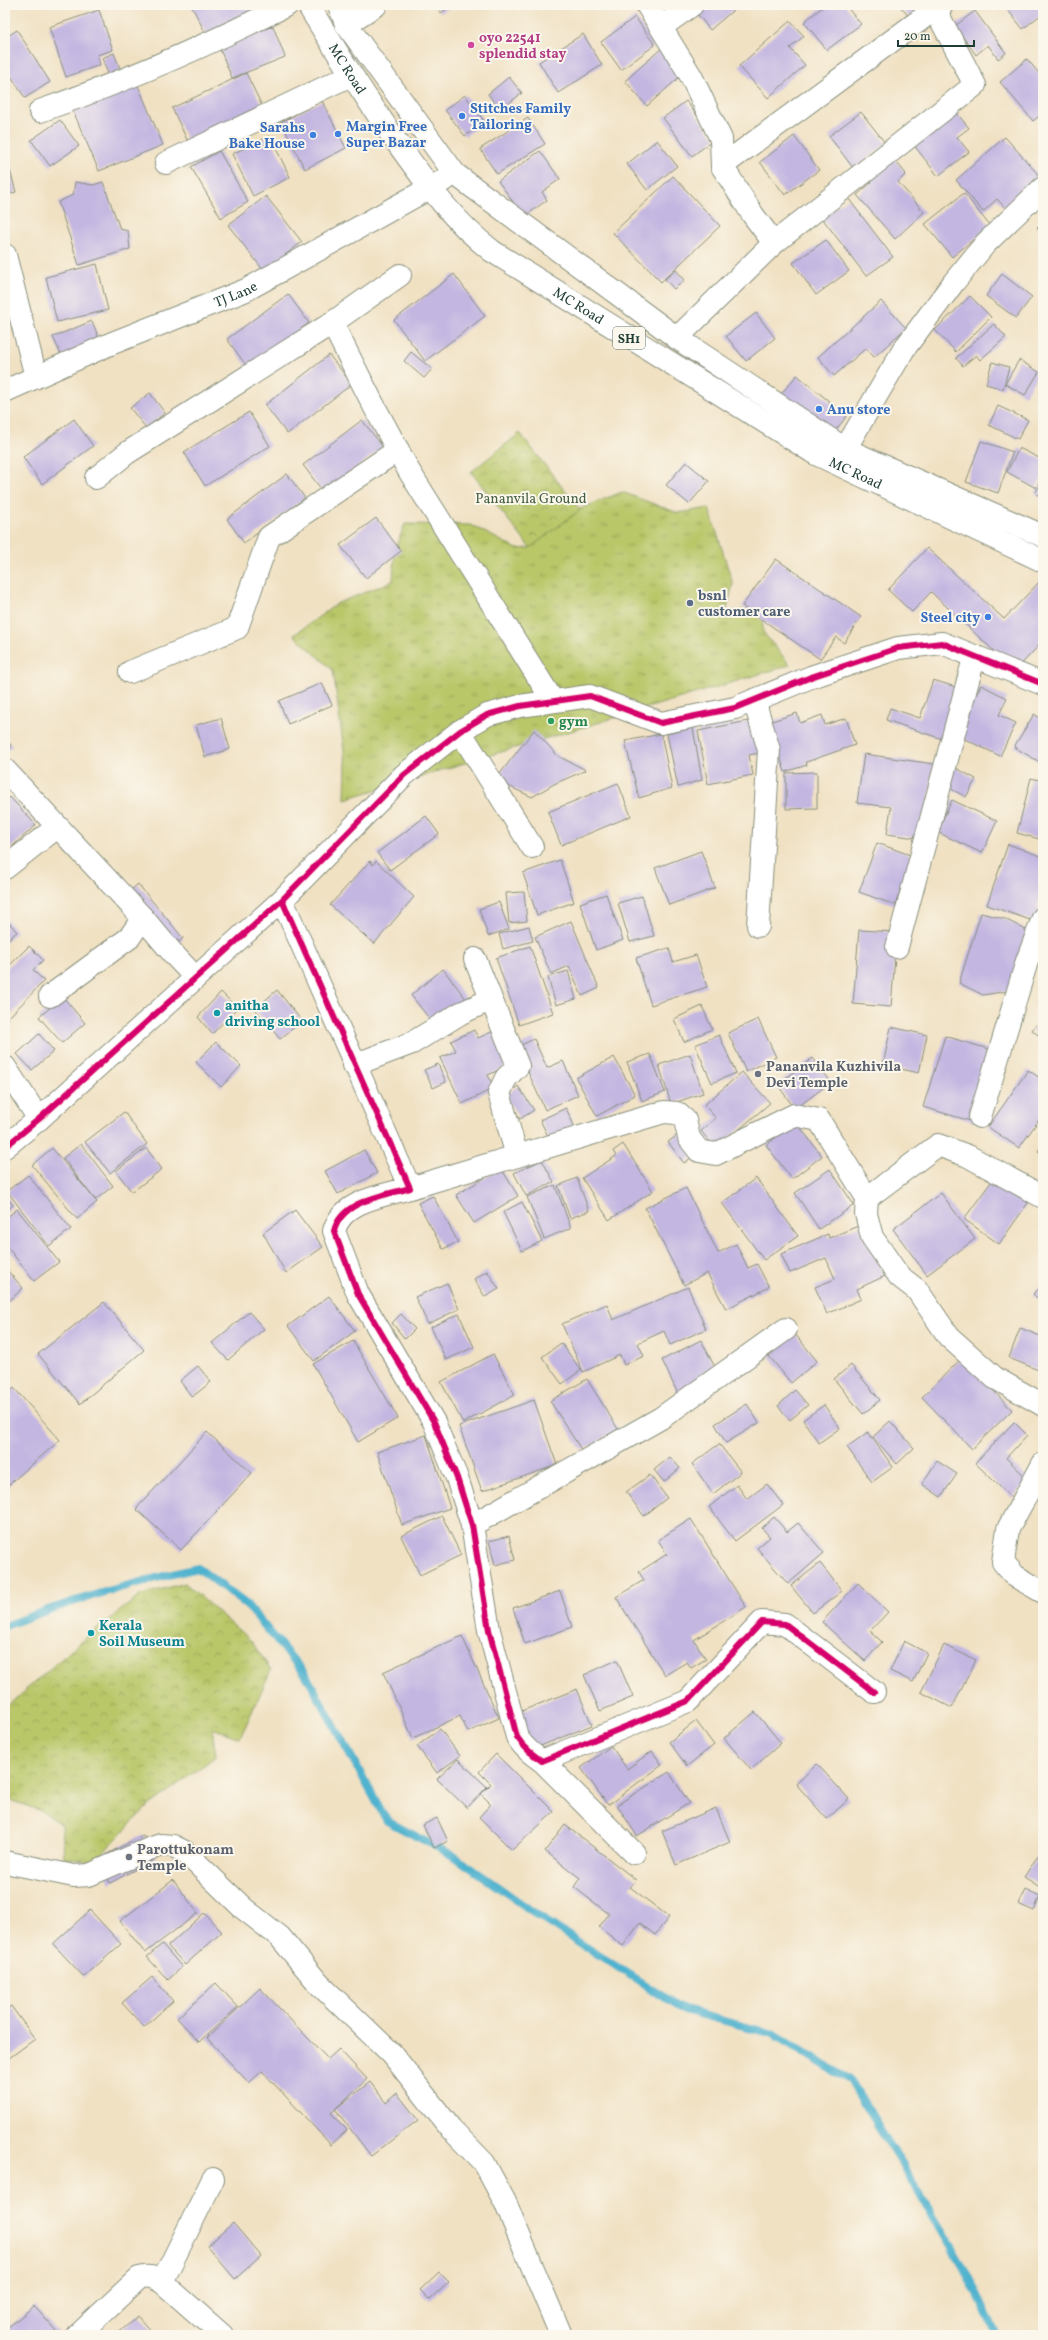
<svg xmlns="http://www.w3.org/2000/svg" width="1048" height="2340" font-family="Vollkorn,serif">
<defs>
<pattern id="grass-tufts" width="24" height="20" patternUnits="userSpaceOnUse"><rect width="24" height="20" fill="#bac769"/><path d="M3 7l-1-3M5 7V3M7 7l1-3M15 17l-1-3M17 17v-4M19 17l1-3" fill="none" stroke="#97a357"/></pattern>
<pattern id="park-crowns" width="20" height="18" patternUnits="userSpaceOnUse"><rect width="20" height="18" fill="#bac769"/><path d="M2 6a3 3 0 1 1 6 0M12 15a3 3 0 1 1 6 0" fill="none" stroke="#97a357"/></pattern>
</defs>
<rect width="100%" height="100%" fill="#fbf7ec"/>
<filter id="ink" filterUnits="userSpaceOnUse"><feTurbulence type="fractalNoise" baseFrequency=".025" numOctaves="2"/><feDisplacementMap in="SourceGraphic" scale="8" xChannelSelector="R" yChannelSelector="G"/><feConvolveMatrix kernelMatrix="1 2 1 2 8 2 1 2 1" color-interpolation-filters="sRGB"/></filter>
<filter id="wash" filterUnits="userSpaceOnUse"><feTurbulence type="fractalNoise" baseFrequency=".012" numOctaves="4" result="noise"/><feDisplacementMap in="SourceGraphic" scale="16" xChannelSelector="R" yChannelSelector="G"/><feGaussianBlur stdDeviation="0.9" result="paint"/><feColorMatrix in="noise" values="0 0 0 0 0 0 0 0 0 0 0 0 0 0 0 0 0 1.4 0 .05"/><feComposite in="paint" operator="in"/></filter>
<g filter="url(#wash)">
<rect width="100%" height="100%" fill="#f0e1c3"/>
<path fill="url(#grass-tufts)" stroke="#6c824e" d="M622 492 678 513 709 508 733 584 726 613 762 607 763 632 790 665 345 799 346 765 333 670 294 635 338 603 393 581 395 549 405 524 471 525 517 549 530 548 548 528 580 509Z"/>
<path fill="url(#park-crowns)" stroke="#6c824e" d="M520 433 580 510 530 548 471 472Z
M185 1583 251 1641 271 1670 240 1738 212 1728 216 1756 146 1808 94 1862 64 1858 62 1825 41 1811 7 1799 5 1779V1708L91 1633 141 1595Z"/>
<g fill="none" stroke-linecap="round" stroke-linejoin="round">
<path stroke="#4fb2ce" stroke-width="8" d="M5 1626C68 1601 132 1583 198 1568L247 1605 306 1675 387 1821 454 1856 549 1923 684 2010 773 2034 851 2081 964 2267 997 2335"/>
</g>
<g id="blocks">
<path fill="#c3b6e1" d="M191 5H261L206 34Z
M435 5H453L441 13Z
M700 5H735L737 7 710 30 694 10Z
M825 5H845L861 24 827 50 804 22Z
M899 5H924L910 18Z
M1004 5H1043V13L1023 29Z
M99 10 113 50 97 55 100 65 66 77 49 27Z
M975 11 1006 53 998 59 988 45 976 55 955 26Z
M635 17 655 45 621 70 601 42Z
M790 21 804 36 790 48 805 65 768 98 739 66Z
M273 26 285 57 232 78 219 47Z
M17 30 50 82 25 98 5 67V38Z
M583 34 602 65 558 93 539 62Z
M663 47 685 72 647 106 625 81Z
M114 53 121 71 109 76 102 58Z
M1027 59 1043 78V113L1033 121 1000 82Z
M246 73 263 108 189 144 172 108Z
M509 77 522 93 500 110 488 94Z
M137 83 163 145 99 171 73 111Z
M465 95 485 122 465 136 445 110Z
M322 101 346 148 305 169 281 122Z
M686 101 715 139 692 156 663 118Z
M955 111 969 128 957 137 969 152 938 176 913 144Z
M861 112 886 144 854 169 829 136Z
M528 118 545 144 497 174 480 149Z
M60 120 79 146 50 166 31 140Z
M270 136 290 177 253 196 232 154Z
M794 136 819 170 785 195 760 162Z
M1005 137 1043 180 1009 212 997 199 983 212 956 180Z
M657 140 677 166 647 190 627 164Z
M219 151 248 202 221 218 191 167Z
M540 151 560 179 542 192 547 200 524 217 498 181Z
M5 152 16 192 5 196Z
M893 158 906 174 898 182 924 212 895 239 857 195 872 182 870 179Z
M673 176 720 226 661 282 613 233Z
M75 182 93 185 103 182 120 229 128 231 130 249 79 265 58 202 73 195Z
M964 193 990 226 952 257 925 224Z
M266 196 302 242 264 271 228 225Z
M848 198 893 257 866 276 822 218Z
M1043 222V234L1037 227Z
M826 240 849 271 816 295 793 263Z
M97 264 108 310 57 322 46 277Z
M676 270 685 280 674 289 665 279Z
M454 274 485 316 425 361 394 320Z
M1002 274 1032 297 1016 318 986 296Z
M288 294 309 323 248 368 227 339Z
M970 296 991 317 956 352 935 330Z
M881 301 906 328 874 357 866 348 834 376 818 357Z
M756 313 775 338 746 361 726 336Z
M92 321 100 341 62 357 53 337Z
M994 324 1006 337 980 360 976 355 963 366 956 358Z
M411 352 432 369 424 378 404 361Z
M329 355 352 384 287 434 265 405Z
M1019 360 1039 372 1025 395 1005 384Z
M992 362 1009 367 1003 389 986 384Z
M797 375 847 416 831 436 781 394Z
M150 393 165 413 146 428 130 408Z
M998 406 1028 420 1018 439 989 425Z
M249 412 270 446 205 486 184 452Z
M74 419 93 446 42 484 23 457Z
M362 420 383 447 324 493 303 465Z
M981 441 1013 452 998 493 966 482Z
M1019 448 1043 460V476L1036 488 1007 472Z
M686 462 709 481 689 504 666 485Z
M287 474 305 498 244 543 227 519Z
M1043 481V499L1035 493Z
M376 518 401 551 366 578 340 545Z
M927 548 1004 619 1043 578V641L1015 671 931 592 912 612 888 590Z
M776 559 861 617 844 643 836 637 820 659 742 606Z
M933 680 959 688 942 739 886 720 890 708 920 718Z
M322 683 332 705 288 724 279 701Z
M981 685 1007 698 999 715 1016 723 1000 756 956 735Z
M797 713 800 723 822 715 825 725 846 718 855 745 806 762 807 765 785 772 769 722Z
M1034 714 1043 720V764L1014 747Z
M221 718 230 749 205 757 196 725Z
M753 720 760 753 749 755 753 775 708 784 698 731Z
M693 728 702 780 678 787 667 734Z
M534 730 558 756 586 770 554 784 532 797 495 780Z
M661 734 672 788 639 798 625 741Z
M5 737 12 747 5 752Z
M864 754 934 764 923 839 887 834 891 807 857 803Z
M954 767 976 779 966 797 944 785Z
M817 772V808L786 809V773Z
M1031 778 1043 781V840L1017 833Z
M618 783 631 816 561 845 548 812Z
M10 797 36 825 5 853V802Z
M952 800 997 821 982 853 937 832Z
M426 816 439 834 390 870 377 853Z
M877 843 913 856 895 905 859 892Z
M1008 844 1043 857V891L1037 908 1041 910 1036 922 987 905Z
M701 851 715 888 669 905 655 868Z
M560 860 574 902 537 915 523 873Z
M370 861 373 865 376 861 414 897 374 944 330 905Z
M138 884 183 938 171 949 125 895Z
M524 892 527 921 509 923 506 893Z
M606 894 623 940 596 950 580 903Z
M642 896 654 936 630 942 618 903Z
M499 902 509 929 488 936 479 909Z
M981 913 1005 919 1028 931 1008 991 983 995 959 983Z
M5 918 17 932 5 942Z
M571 921 599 988 582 996 569 966 551 974 535 937Z
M529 926 533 941 503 949 499 934Z
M859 930 897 932 891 1007 853 1004Z
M29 946 43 960 33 970 44 981 6 1020 5 970Z
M530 946 553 1013 519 1025 496 958Z
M669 948 673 962 696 955 707 987 651 1005 636 958Z
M443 969 467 1000 435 1026 411 995Z
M568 971 576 999 556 1005 548 977Z
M277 990 302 1021 280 1039 255 1009Z
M221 992 237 1008 212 1034 198 1017Z
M63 997 85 1023 62 1043 39 1017Z
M702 1006 712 1029 684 1042 674 1019Z
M1043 1017V1039L1032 1030Z
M758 1019 776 1057 746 1072 728 1033Z
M891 1027 927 1035 919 1073 883 1065Z
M498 1029 514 1063 488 1075 494 1088 462 1104 440 1058 456 1051 451 1041 474 1030 478 1038Z
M39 1034 54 1051 32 1070 17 1054Z
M719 1035 736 1073 712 1083 695 1045Z
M945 1036 995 1051 974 1122 923 1107Z
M534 1039 547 1068 563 1061 578 1095 545 1110 517 1047Z
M216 1042 241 1066 221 1087 196 1062Z
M650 1054 665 1092 642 1101 627 1062Z
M690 1054 703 1093 671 1104 659 1065Z
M614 1057 635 1095 597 1116 576 1078Z
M813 1058 831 1082 795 1109 777 1084Z
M438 1064 446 1082 433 1088 424 1070Z
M1028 1070 1043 1080V1114L1019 1148 988 1127Z
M742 1072 770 1103 716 1149 701 1131 716 1118 704 1105Z
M518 1086 534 1110 520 1119 505 1096Z
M566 1108 576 1130 551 1142 540 1120Z
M124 1112 147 1144 110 1173 85 1142Z
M796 1122 822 1156 792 1179 766 1145Z
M679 1134 695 1155 684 1163 668 1142Z
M81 1144 113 1186 95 1200 63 1158Z
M623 1144 653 1191 609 1220 582 1178 616 1156 613 1151Z
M1043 1144V1155L1038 1151Z
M52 1148 97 1202 77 1219 32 1165Z
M146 1148 162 1169 132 1192 116 1171Z
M364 1150 377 1173 338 1194 325 1171Z
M542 1160 554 1182 526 1196 514 1173Z
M501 1168 518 1196 474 1223 456 1195Z
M830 1169 854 1205 819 1229 795 1193Z
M28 1175 71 1229 49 1246 7 1191Z
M577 1178 589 1211 570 1218 558 1186Z
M756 1178 798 1236 764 1260 722 1203Z
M994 1178 1028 1203 999 1244 964 1219Z
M555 1185 571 1228 544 1239 527 1197Z
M686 1188 718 1253 736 1244 748 1268 757 1264 769 1287 726 1309 707 1273 684 1285 645 1208Z
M941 1193 975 1239 927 1275 893 1229Z
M5 1195 13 1205 5 1213Z
M433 1196 458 1242 443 1249 418 1203Z
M522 1202 542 1241 522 1251 503 1212Z
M17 1209 59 1262 34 1281 5 1244V1219Z
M295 1210 323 1247 286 1273 263 1233Z
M863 1224 885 1276 857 1289 861 1299 827 1314 815 1287 835 1279 826 1258 790 1273 781 1254 828 1234 829 1238Z
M5 1268 23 1288 8 1302 5 1299Z
M487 1271 499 1289 485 1297 474 1279Z
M447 1283 459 1309 428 1324 415 1297Z
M1043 1285V1304L1033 1294Z
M688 1287 706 1329 670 1345 664 1331 638 1343 644 1356 624 1365 620 1355 583 1372 562 1324 607 1304 613 1320Z
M329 1296 355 1331 314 1361 288 1326Z
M104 1302 144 1350 80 1404 38 1354Z
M249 1312 264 1329 228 1360 212 1343Z
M401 1314 415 1329 405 1339 392 1323Z
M459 1314 474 1347 446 1360 431 1327Z
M1020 1328 1043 1337V1372L1009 1358Z
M795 1334 817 1361 791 1383 769 1356Z
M701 1340 718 1373 678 1394 662 1360Z
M353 1341 398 1418 358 1442 313 1364Z
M561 1343 581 1370 562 1384 542 1357Z
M493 1354 515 1395 463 1423 441 1382Z
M962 1358 1012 1410 972 1449 922 1397Z
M851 1365 880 1400 863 1414 834 1379Z
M198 1366 211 1382 192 1397 180 1381Z
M587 1379 618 1429 582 1451 550 1401Z
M14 1388 60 1440 5 1488V1396Z
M795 1390 808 1405 790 1420 778 1406Z
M534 1400 557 1465 482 1491 459 1426Z
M747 1404 759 1423 726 1443 715 1424Z
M824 1405 840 1428 819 1443 803 1420Z
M890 1421 914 1448 897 1464 873 1437Z
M1014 1422 1027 1435 1006 1458 1029 1480 1012 1498 975 1463Z
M207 1432 252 1473 181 1550 136 1509Z
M868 1432 893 1467 872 1482 847 1447Z
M426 1435 450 1508 402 1525 377 1452Z
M719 1444 741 1472 713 1494 692 1464Z
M670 1457 680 1468 664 1482 654 1470Z
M937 1461 957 1474 941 1497 922 1484Z
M650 1475 667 1498 644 1516 626 1492Z
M767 1484 783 1505 735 1541 709 1507 737 1485 747 1499Z
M442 1516 461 1555 420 1575 401 1536Z
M774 1517 787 1532 798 1523 824 1553 788 1584 757 1548 770 1537 762 1528Z
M691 1519 746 1607 694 1640 706 1659 691 1668 687 1662 665 1675 616 1597 644 1580 639 1572 667 1554 658 1540Z
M509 1536 515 1560 495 1565 489 1541Z
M820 1563 842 1591 813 1613 791 1586Z
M858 1583 888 1612 870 1631 882 1642 865 1661 822 1622Z
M560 1591 572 1627 525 1644 513 1608Z
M462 1636 499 1718 468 1732 460 1716 413 1738 383 1672Z
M904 1641 927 1653 913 1682 890 1671Z
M944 1645 976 1660 952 1708 921 1692Z
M617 1660 633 1697 600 1711 584 1675Z
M577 1689 592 1725 533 1749 519 1712Z
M755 1712 781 1743 751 1770 724 1738Z
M696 1721 714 1745 687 1766 669 1742Z
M440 1729 460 1756 437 1773 417 1746Z
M611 1746 627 1769 652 1751 662 1765 608 1805 581 1768Z
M496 1754 554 1812 512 1850 479 1817 491 1804 481 1794 491 1784 479 1772Z
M458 1759 487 1787 467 1808 437 1779Z
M817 1764 849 1799 827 1819 796 1784Z
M669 1772 689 1803 637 1836 617 1805Z
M716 1808 730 1842 676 1865 662 1831Z
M437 1818 448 1841 434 1848 423 1825Z
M565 1825 636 1880 630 1887 669 1917 655 1935 640 1923 623 1946 599 1927 609 1914 574 1887 580 1878 545 1851Z
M143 1835 155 1859 110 1883 100 1861 107 1854Z
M1043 1848V1889L1024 1877Z
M173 1880 198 1913 145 1953 120 1921Z
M1025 1889 1040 1896 1034 1911 1018 1904Z
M90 1910 121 1944 84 1977 53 1944Z
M204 1913 222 1932 185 1965 168 1946Z
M162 1944 182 1967 168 1980 147 1957Z
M152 1977 173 2001 144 2027 122 2003Z
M216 1983 238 2007 199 2042 177 2018Z
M260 1988 328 2059 339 2049 367 2079 331 2113 347 2130 331 2145 262 2071 249 2083 207 2038Z
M11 2006 35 2039 5 2061V2010Z
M370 2082 386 2103 397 2093 418 2120 371 2156 335 2109Z
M233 2223 261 2256 235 2279 207 2246Z
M439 2272 449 2282 430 2300 420 2290Z
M34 2306 60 2335H12L7 2328Z
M138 2316 155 2335H116Z"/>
</g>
</g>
<g filter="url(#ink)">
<use href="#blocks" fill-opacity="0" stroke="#888f7c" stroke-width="1"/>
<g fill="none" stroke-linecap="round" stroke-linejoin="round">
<defs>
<g id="minor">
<path d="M647 5 691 76 721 139 722 166 753 215 774 243"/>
<path d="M346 24 376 5"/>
<path d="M661 27 692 5"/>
<path d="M40 111C126 81 206 46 287 5"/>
<path d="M166 163 351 75"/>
<path d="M722 166 935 9"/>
<path d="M5 255 36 377"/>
<path d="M400 275 332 323 374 406 409 471 553 701"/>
<path d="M677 338 774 243 975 85 935 9 942 5"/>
<path id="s1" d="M5 391 110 344 246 290 455 174"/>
<path d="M845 449 904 349 954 282 985 244 1043 188"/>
<path d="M96 478 127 453 332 323"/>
<path d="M130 672 237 628 269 537 398 450"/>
<path d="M754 700 769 750 758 926"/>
<path d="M460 731 532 847"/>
<path d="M5 770 143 918 176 957 195 977"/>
<path d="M5 868 57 827"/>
<path d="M282 900 410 1188C383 1196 342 1200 334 1231L358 1294 434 1422 457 1478 472 1525 489 1630 517 1737C524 1748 532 1754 542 1761L688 1701 762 1622 785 1624 874 1692"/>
<path d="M897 947 974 658"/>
<path d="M475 959 518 1066 506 1078 499 1093 517 1156"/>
<path d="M50 996 129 938 143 918"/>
<path d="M354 1065 412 1043 461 1013 490 1000"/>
<path d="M5 1067 39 1119"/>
<path d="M980 1117 1027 961 1043 918"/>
<path d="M5 1147 39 1119 282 900 404 775 460 731 487 715 520 706 590 696 661 723 735 708 811 677 898 648 942 643 1043 684"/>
<path d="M410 1188 664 1112 677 1113 685 1120 689 1138 699 1151 716 1154 794 1115 819 1120 867 1198 938 1145 968 1156 1043 1197"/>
<path d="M867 1198 866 1214 872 1237 899 1276 917 1290 949 1337 995 1378 1043 1405"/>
<path d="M1043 1464 1008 1529 1003 1562 1015 1576 1043 1592"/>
<path d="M472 1525 661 1418 786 1329"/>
<path d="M542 1761 634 1853"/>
<path d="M5 1862 74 1876 89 1875 149 1849 161 1845 173 1846 185 1852 243 1908 280 1937 319 1984 392 2054 451 2129 484 2163 505 2202 561 2335"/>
<path d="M162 2282 213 2179"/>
<path d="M78 2335 139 2278C149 2275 153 2277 162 2282L222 2335"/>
</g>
<g id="major">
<path id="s2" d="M308 5C336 51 365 97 396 141 427 184 450 218 492 251L816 454 1043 561"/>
<path d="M339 5 346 24 455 174 677 338 845 449 1043 536"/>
</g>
</defs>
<use href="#minor" stroke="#888f7c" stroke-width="24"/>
<use href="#major" stroke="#888f7c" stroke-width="24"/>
<use href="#minor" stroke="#fff" stroke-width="22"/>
<use href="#major" stroke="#fff" stroke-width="22"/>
<defs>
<path id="cycleway" d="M282 900 410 1188C383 1196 342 1200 334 1231L358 1294 434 1422 457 1478 472 1525 489 1630 517 1737C524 1748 532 1754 542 1761L688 1701 762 1622 785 1624 874 1692
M5 1147 39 1119 282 900 404 775 460 731 487 715 520 706 590 696 661 723 735 708 811 677 898 648 942 643 1043 684"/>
</defs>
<use href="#cycleway" stroke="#fbf7ec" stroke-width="8"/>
<use href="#cycleway" stroke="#d6006c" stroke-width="6"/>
</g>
</g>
<circle fill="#d1479c" stroke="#fbf7ec" stroke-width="1.5" cx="471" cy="45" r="4"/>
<g fill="#3f7fe0" stroke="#fbf7ec" stroke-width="1.5">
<circle cx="462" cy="116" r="4"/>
<circle cx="338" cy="134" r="4"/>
<circle cx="313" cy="135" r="4"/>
<circle cx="819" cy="409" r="4"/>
<circle cx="988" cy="617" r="4"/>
</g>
<circle fill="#5c6f8a" stroke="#fbf7ec" stroke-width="1.5" cx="690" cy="603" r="4"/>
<circle fill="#2e9e5b" stroke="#fbf7ec" stroke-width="1.5" cx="551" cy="721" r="4"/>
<g fill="#0f9aa8" stroke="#fbf7ec" stroke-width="1.5">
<circle cx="217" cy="1013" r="4"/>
<circle cx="91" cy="1633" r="4"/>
</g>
<g fill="#6b7280" stroke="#fbf7ec" stroke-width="1.5">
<circle cx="758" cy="1074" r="4"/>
<circle cx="129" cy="1857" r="4"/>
</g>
<g text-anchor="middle" stroke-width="4" stroke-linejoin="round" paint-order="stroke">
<rect fill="#fbf7ec" stroke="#61756b" stroke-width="1" x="613" y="327" width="32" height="22" rx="3"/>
<g font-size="13" font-weight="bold" fill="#1f3d34">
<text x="629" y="343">SH1</text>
</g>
<g font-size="14" font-weight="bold" fill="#b23c85" stroke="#fbf7ec" text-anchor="start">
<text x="479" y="42">oyo 22541<tspan x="479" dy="16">splendid stay</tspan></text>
</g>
<g font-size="14" fill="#1f3d34" stroke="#fbf7ec">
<text dy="5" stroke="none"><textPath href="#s2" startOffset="75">MC Road</textPath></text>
<text dy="5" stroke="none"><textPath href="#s1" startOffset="250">TJ Lane</textPath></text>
<text dy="5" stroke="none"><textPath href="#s2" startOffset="411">MC Road</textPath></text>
<text dy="5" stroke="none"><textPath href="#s2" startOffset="735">MC Road</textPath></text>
</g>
<g font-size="14" font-weight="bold" fill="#366cbe" stroke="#fbf7ec" text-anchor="start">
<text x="470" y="113">Stitches Family<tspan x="470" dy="16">Tailoring</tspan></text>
<text x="346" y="131">Margin Free<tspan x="346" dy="16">Super Bazar</tspan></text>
<text x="305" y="132" text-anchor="end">Sarahs<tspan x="305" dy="16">Bake House</tspan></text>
<text x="827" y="414">Anu store</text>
<text x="980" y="622" text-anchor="end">Steel city</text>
</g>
<g font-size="14" fill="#466041" stroke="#fbf7ec">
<text x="531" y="503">Pananvila Ground</text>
</g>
<g font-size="14" font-weight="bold" fill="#4e5e75" stroke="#fbf7ec" text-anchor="start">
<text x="698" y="600">bsnl<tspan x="698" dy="16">customer care</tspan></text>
</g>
<g font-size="14" font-weight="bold" fill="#27864d" stroke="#fbf7ec" text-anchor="start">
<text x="559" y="726">gym</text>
</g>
<g font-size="14" font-weight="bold" fill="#0d838f" stroke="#fbf7ec" text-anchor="start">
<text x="225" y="1010">anitha<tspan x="225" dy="16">driving school</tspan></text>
<text x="99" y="1630">Kerala<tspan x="99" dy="16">Soil Museum</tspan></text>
</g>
<g font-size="14" font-weight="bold" fill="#5b616d" stroke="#fbf7ec" text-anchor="start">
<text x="766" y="1071">Pananvila Kuzhivila<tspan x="766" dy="16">Devi Temple</tspan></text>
<text x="137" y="1854">Parottukonam<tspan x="137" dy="16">Temple</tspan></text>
</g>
</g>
<rect width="1048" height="2340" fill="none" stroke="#fbf7ec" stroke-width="20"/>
<path d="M898 40v6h76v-6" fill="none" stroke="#1f3d34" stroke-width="2"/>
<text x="904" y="40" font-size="12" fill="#1f3d34" stroke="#fbf7ec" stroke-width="3" paint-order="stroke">20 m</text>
</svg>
